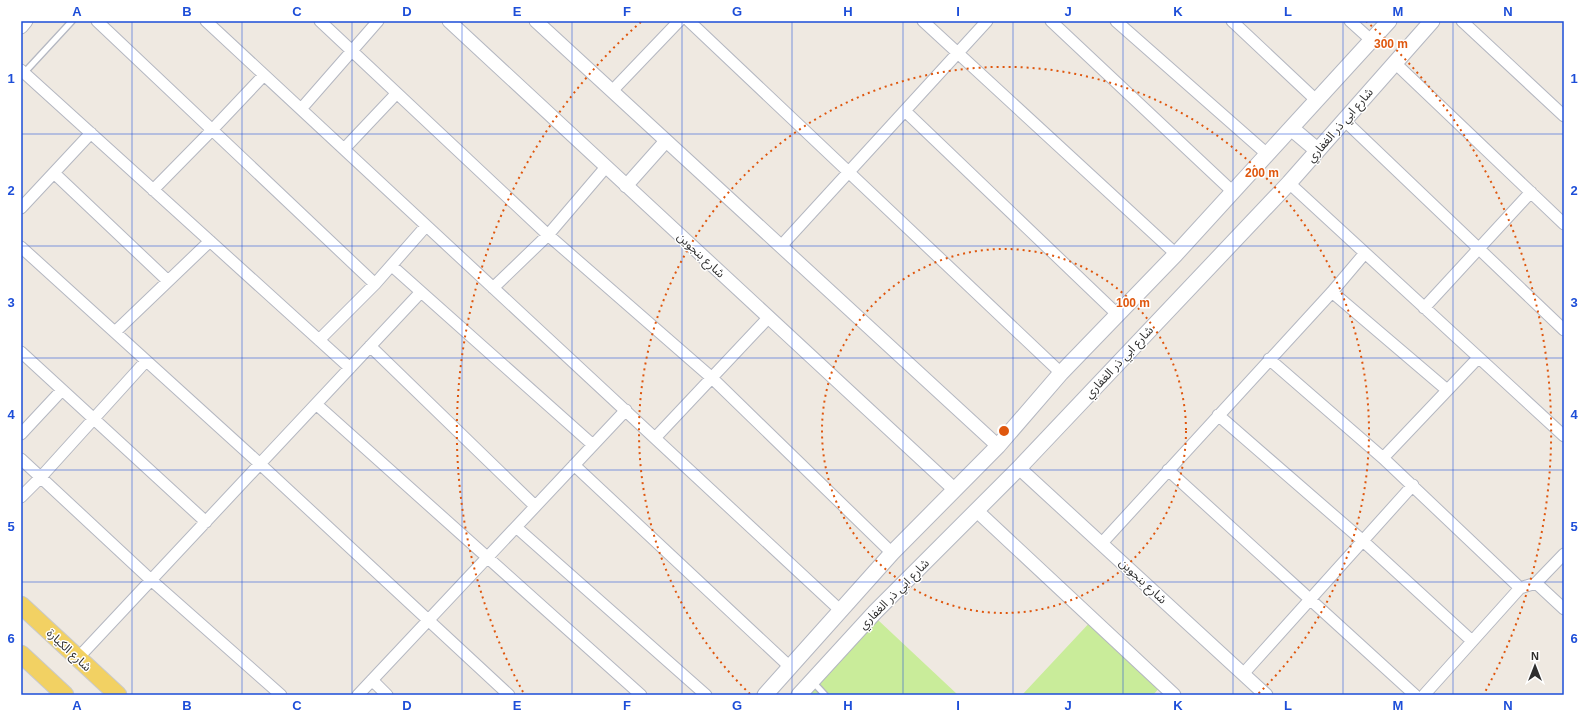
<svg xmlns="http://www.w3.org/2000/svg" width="1585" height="716" font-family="Helvetica,'Noto Sans Arabic',sans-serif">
<rect width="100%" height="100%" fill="#efe9e1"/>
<path fill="#c9ec9a" d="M1093 619 1162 685 1153 695H1022Z
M878 620 958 695H807Z"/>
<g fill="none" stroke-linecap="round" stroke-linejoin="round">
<defs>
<path id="service" d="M24 73 72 21
M813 682 825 695"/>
<path id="minor" d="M97 21 375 284
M206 21 841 611
M320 21 548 235 712 378 892 553
M689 21 1061 373
M923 21 1176 254
M1051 21 1233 192
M1116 21 1267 154
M1232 21 1316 100
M1350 21 1371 40
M1462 21 1564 116
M1395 63 1564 224
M21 70 350 368
M612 91 679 21
M301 109 378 21
M905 111 1118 315
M1344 120 1564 330
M344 149 396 94
M54 173 168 281
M1289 183 1564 436
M153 190 212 130 264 75
M21 208 91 133
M781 246 987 21
M21 247 260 464 509 695
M392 266 593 445
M493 288 548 235 606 167
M1332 292 1447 390
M1424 308 1531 192
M115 332 210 241
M319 340 375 284 426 226
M370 346 535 506
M21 352 206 522
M1269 359 1383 458 1520 588
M316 404 641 695
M1218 415 1363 541 1472 641
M21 434 62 390
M655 438 769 317
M1383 458 1478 358
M21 459 151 580 281 695
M574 465 790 667
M1168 470 1415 695
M21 497 41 477 146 361
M516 527 706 695
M1101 544 1332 292 1365 253
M1536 583 1564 609
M78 658 420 293
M1243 674 1413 485
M372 680 387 695
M358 695 626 410
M1424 695 1520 588 1536 583 1564 554"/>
<path id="tertiary" d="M449 21 954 489
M536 21 998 446
M21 27 26 21
M626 186 666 141
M1019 468 1266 695
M977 511 1174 695"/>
<path id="secondary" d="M1291 128 1317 150
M765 695 892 553 998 446 1061 373 1176 254 1389 21
M799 695 875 612 1019 468 1289 183 1432 21"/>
<path id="primary" d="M21 605 118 695
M21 654 65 695"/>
</defs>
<use href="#service" stroke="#b4b7c1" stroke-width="8"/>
<use href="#minor" stroke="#b4b7c1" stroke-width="13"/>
<use href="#tertiary" stroke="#b4b7c1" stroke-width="15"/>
<use href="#secondary" stroke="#b4b7c1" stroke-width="17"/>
<use href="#primary" stroke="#c9c9c9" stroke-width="19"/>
<use href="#service" stroke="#fff" stroke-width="5.5"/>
<use href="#minor" stroke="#fff" stroke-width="11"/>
<use href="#tertiary" stroke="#fff" stroke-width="13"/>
<use href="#secondary" stroke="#fff" stroke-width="15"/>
<use href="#primary" stroke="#f2d163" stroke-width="17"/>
</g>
<path fill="none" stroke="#1d4ed8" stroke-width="1" stroke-opacity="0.55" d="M132 21V695M242 21V695M352 21V695M462 21V695M572 21V695M682 21V695M792 21V695M903 21V695M1013 21V695M1123 21V695M1233 21V695M1343 21V695M1453 21V695M21 134H1564M21 246H1564M21 358H1564M21 470H1564M21 582H1564"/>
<g fill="none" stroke="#df570e" stroke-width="2" stroke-dasharray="2 4">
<circle cx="1004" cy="431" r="182"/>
<path d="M750 694A365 365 0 1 1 1258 694"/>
<path d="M523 692A547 547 0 0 1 642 21M1366 21A547 547 0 0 1 1485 692"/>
</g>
<g text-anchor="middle" stroke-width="3" stroke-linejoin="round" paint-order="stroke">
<g font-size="12" fill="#2e2e2e" stroke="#fff">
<text transform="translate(1340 125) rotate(-49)" y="4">شارع ابي ذر الغفاري</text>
<text transform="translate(701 255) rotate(43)" y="4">شارع بنجوين</text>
<text transform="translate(1119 362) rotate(-47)" y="4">شارع ابي ذر الغفاري</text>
<text transform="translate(1143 581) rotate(43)" y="4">شارع بنجوين</text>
<text transform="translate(894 594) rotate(-45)" y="4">شارع ابي ذر الغفاري</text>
<text transform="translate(69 650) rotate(43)" y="4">شارع الكيارة</text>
</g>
</g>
<circle cx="1004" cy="431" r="6" fill="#df570e" stroke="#fff" stroke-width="2"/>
<g font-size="12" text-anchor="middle" font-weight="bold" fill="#df570e" stroke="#fff" stroke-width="3" stroke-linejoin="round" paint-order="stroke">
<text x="1391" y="48">300 m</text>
<text x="1262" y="177">200 m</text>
<text x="1133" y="307">100 m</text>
</g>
<rect width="1585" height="716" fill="none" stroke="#ffffff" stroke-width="44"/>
<g transform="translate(1535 666)" stroke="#ffffff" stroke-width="3" paint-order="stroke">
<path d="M0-3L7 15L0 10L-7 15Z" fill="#2e2e2e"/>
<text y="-6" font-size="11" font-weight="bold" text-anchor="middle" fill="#2e2e2e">N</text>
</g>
<rect x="22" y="22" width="1541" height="672" fill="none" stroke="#1d4ed8" stroke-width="1.5"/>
<g font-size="13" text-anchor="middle" font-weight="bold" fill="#1d4ed8">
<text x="77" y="16">A</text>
<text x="187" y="16">B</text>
<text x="297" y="16">C</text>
<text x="407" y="16">D</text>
<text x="517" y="16">E</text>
<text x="627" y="16">F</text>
<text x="737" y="16">G</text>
<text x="848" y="16">H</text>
<text x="958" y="16">I</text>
<text x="1068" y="16">J</text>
<text x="1178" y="16">K</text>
<text x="1288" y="16">L</text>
<text x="1398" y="16">M</text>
<text x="1508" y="16">N</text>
<text x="11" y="83">1</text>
<text x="1574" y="83">1</text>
<text x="11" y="195">2</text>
<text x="1574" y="195">2</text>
<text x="11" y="307">3</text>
<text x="1574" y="307">3</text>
<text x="11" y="419">4</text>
<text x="1574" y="419">4</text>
<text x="11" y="531">5</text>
<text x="1574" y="531">5</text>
<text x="11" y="643">6</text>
<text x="1574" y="643">6</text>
<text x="77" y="710">A</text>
<text x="187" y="710">B</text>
<text x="297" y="710">C</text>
<text x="407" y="710">D</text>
<text x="517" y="710">E</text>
<text x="627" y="710">F</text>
<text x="737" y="710">G</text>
<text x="848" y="710">H</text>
<text x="958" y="710">I</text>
<text x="1068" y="710">J</text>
<text x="1178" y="710">K</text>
<text x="1288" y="710">L</text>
<text x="1398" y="710">M</text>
<text x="1508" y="710">N</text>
</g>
</svg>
